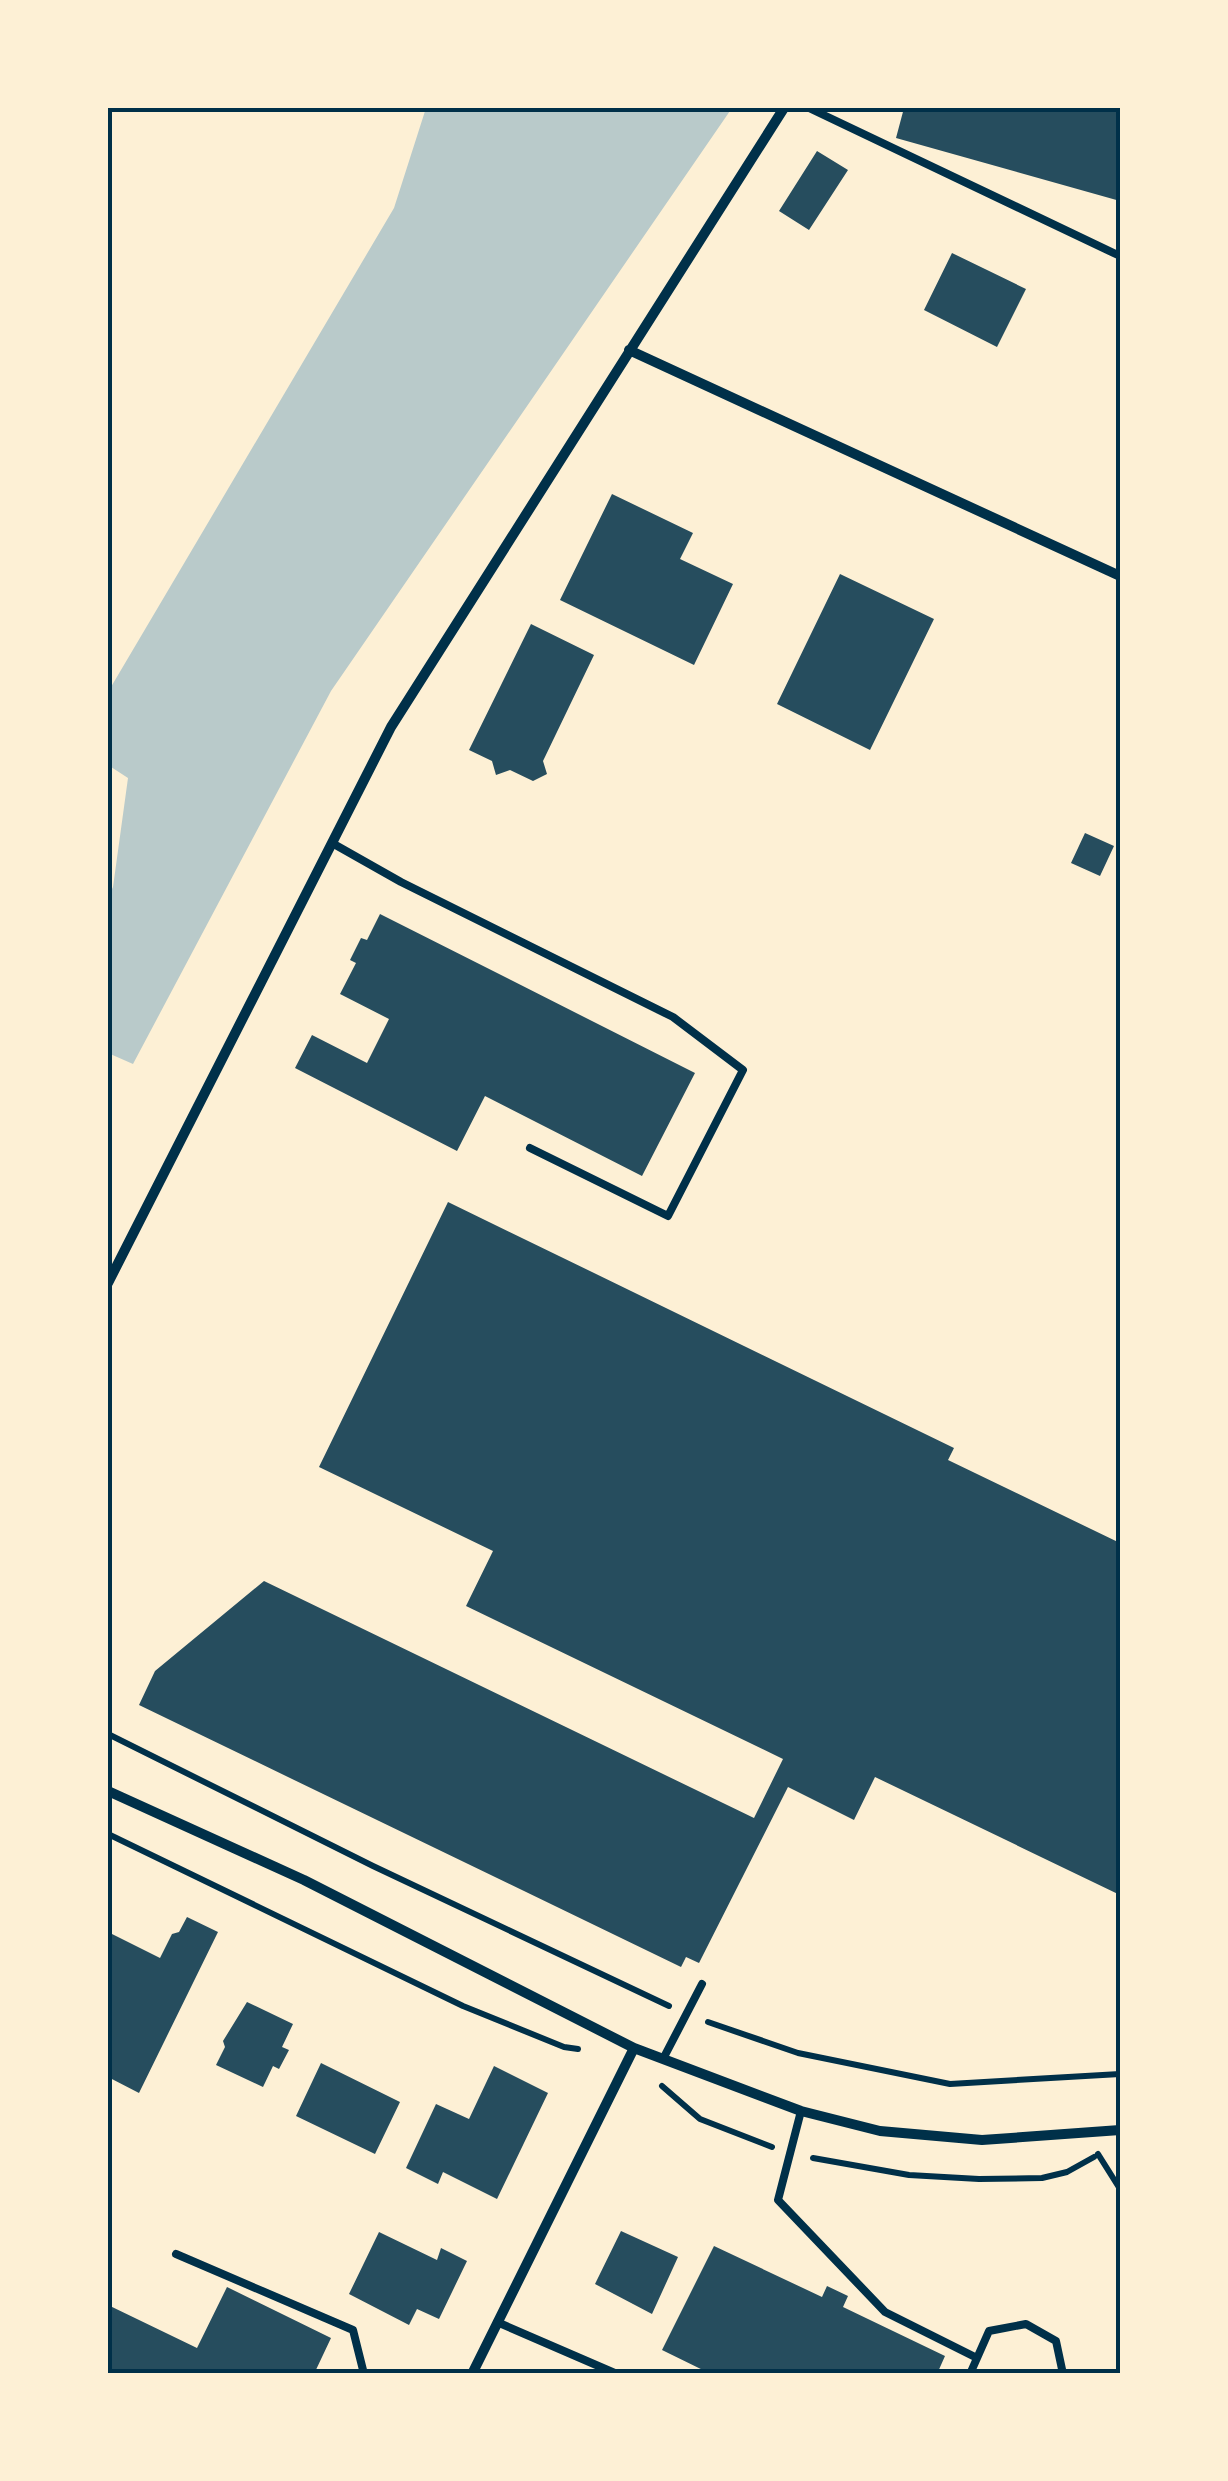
<svg xmlns="http://www.w3.org/2000/svg" width="1228" height="2481" font-family="'Golos Text',sans-serif">
<rect width="100%" height="100%" fill="#fdf0d5"/>
<path fill="#b9caca" d="M426 108H732L331 691 133 1064 108 1053V897L113 887 128 778 108 765V692L394 208Z"/>
<path fill="#264d5e" d="M904 108H1120V201L896 138Z
M817 151 848 170 809 230 779 211Z
M952 253 1026 289 997 347 924 310Z
M612 494 693 533 680 559 733 584 694 665 560 600Z
M840 574 934 619 870 750 777 704Z
M531 624 594 655 543 761 547 774 533 781 510 770 496 775 492 761 469 750Z
M1085 833 1114 846 1100 876 1071 863Z
M380 914 695 1073 642 1176 485 1096 457 1151 295 1068 312 1035 367 1063 389 1019 340 994 356 963 350 960 361 938 367 940Z
M448 1202 954 1448 948 1460 1120 1543V1895L875 1777 854 1820 788 1787 699 1963 686 1957 681 1967 139 1705 155 1671 264 1581 754 1818 783 1759 466 1606 493 1551 319 1467Z
M187 1917 218 1932 139 2093 108 2077V1932L160 1958 172 1934 179 1932Z
M247 2002 293 2024 282 2047 289 2050 279 2069 273 2066 263 2087 216 2065 225 2047 223 2041Z
M321 2063 400 2102 375 2154 296 2116Z
M494 2066 548 2093 497 2199 443 2172 438 2184 406 2168 436 2104 469 2119Z
M621 2231 678 2257 652 2314 595 2284Z
M379 2232 437 2260 441 2248 467 2261 439 2319 417 2309 409 2325 349 2294Z
M714 2246 822 2297 827 2286 848 2296 843 2307 945 2356 937 2374H711L662 2350Z
M227 2287 331 2338 314 2374H108V2305L197 2348Z"/>
<g fill="none" stroke-linecap="round" stroke-linejoin="round">
<path stroke="#003049" stroke-width="6" d="M108 1734 373 1866 669 2006
M108 1834 463 2006 564 2047 578 2049
M708 2022 798 2053 950 2084 1120 2074
M662 2086 700 2119 772 2147
M1098 2154 1120 2189
M813 2158 909 2175 979 2179 1042 2178 1067 2172 1094 2157"/>
<path stroke="#003049" stroke-width="8" d="M809 108 1120 256
M332 843 401 882 673 1017 743 1070 668 1216 530 1148
M663 2059 702 1984
M801 2111 778 2200 885 2312 977 2358
M176 2254 353 2330 364 2374
M497 2322 617 2374
M970 2374 989 2331 1026 2324 1056 2341 1063 2374"/>
<path stroke="#003049" stroke-width="10" d="M629 350 1120 576
M108 1283 391 727 784 108
M108 1791 304 1880 634 2048 801 2111 880 2131 982 2140 1120 2130
M472 2374 634 2048"/>
</g>
<rect width="1228" height="2481" fill="none" stroke="#fdf0d5" stroke-width="220"/>
<rect x="110" y="110" width="1008" height="2261" fill="none" stroke="#003049" stroke-width="4"/>
</svg>
